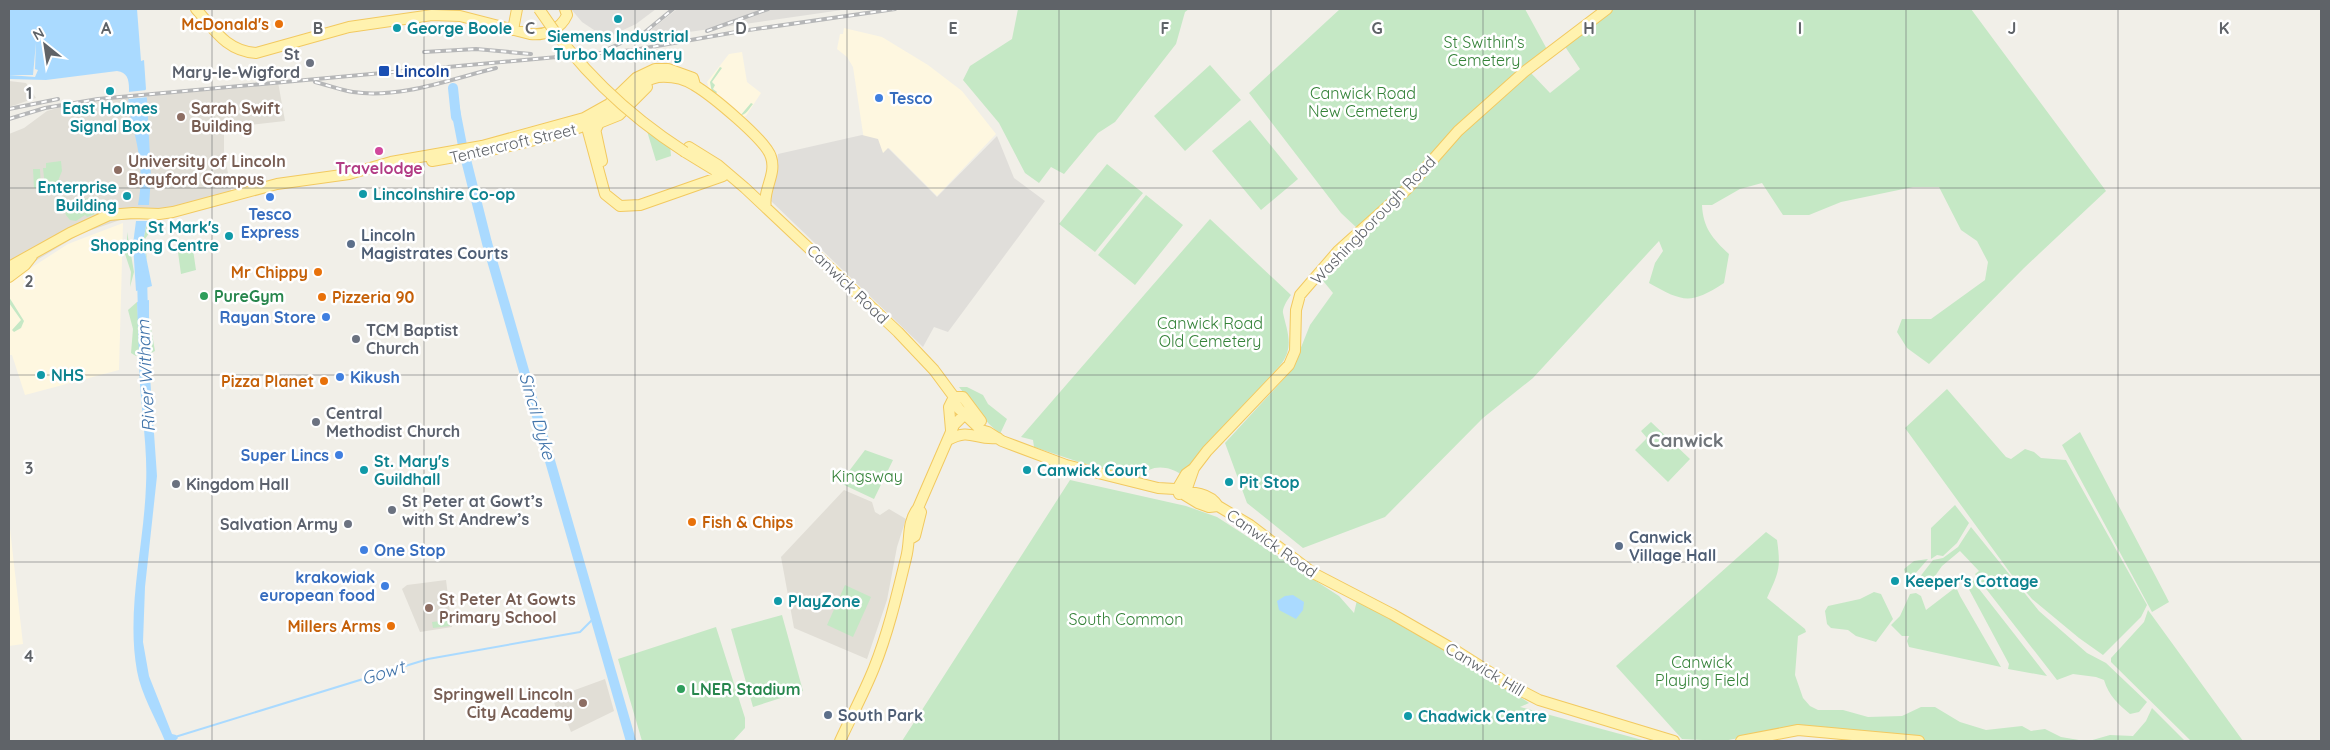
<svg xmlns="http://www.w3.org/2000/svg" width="2330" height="750" font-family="Quicksand,sans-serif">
<rect width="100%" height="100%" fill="#f1efe8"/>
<path fill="#fef7e0" d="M844 28 882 37 928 65 962 91 996 134 937 196 889 148 883 154 864 140 853 67 847 57 837 49 840 34H843Z
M742 52 747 82 761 93 746 116 739 118 710 92 707 82 729 54Z
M123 223 119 370 25 395 12 355H9V282L68 244Z
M9 520 23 644 9 646Z"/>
<path fill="#e0deda" d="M571 9H656L636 24 606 38 582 22Z
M677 9H849L654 37 652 29Z
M862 135 878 139 883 153 888 148 937 197 997 136 1014 178 1045 201 948 332 934 327 923 347 771 201 778 154Z"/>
<path fill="#e1ded6" d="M9 81 26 83 36 98 9 107Z
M278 82 285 121 224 128V151L232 195 161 218 120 220 80 234 32 263 9 281V134L24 128 47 111 78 102Z
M844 490 872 502 875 512 880 515 889 509 906 519 897 547 887 600 867 659 794 628 781 557Z
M446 580 452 627 420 632 402 589 407 585Z
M605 679 614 711 571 732 566 719 556 709 553 698Z"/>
<path fill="#c5e8c5" d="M1018 9H1189L1185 12 1176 44 1115 122 1098 133 1064 174 1051 167 1039 183 1025 173 999 123 963 80 970 66 1012 39Z
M1340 9H1525L1549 53 1358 229 1341 213 1249 93Z
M1613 9H1971L2106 191 2024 268 1929 364 1907 348 1897 332 1902 319H1931L1985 280 1988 262 1977 241 1961 230 1939 187H1913L1841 202 1809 215H1783L1762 183 1740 189 1712 205H1702C1703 228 1713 239 1729 254L1724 283C1690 305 1683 302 1649 283L1655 263 1663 251 1659 241 1533 378 1483 418 1385 517 1303 548 1247 503 1225 443 1292 370 1310 325 1333 293 1320 277 1467 128 1530 72 1550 93 1580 69 1564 45Z
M1210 65 1241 100 1185 151 1154 116Z
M720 67 722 68 712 82 715 85 713 89 717 92 715 95 740 116 751 103 753 104C748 110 745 117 737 115L712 93 710 82Z
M1250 120 1298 179 1261 210 1212 151Z
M650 130 670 145 671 156 656 161 647 131Z
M61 161 62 171 56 186 45 187 43 168H46V163Z
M1107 164 1143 193 1095 252 1059 224Z
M33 169H40L41 188H34Z
M1146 195 1183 225 1135 285 1098 255Z
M65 196 67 205 71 204V200L94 198 100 212 87 217 85 215 76 221 70 220 66 215 61 199Z
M1210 219 1291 295C1288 299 1282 308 1283 313 1287 331 1294 346 1282 363L1182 475C1168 465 1150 464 1139 478L1091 466 1034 447 1033 440 1021 437Z
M147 221 151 222 152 229 145 239 147 261 143 242Z
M127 232 134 272 130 287 131 272 123 248 127 247Z
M192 243 196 270 181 274 177 245Z
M9 297 24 321 21 328 14 332 12 330 21 320 9 303Z
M137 302 140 349 139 356H136L131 353 133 329 128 310Z
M149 317 155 351 149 354 148 318Z
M959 387H967L983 395 988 404 1007 419 1000 434 989 424Z
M1947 389 2006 457 2011 459 2025 449 2034 452 2041 458 2066 460 2147 605 2141 617 2103 655 2079 638 2032 599 2011 574 1905 428Z
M1651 422 1690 459 1668 482 1635 450 1647 438 1641 431Z
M2080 432 2166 596 2169 602 2152 612 2062 445Z
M865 450 893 460 874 499 840 483Z
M1070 480 1186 506 1217 517 1339 596 1354 613 1357 600 1412 632 1455 652 1529 703 1520 707 1646 741H902Z
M1955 505 1969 523 1957 543 1943 556 1937 555 1931 559V528Z
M1971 527 2039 611 2087 653 2106 663 2147 702 2139 712 2130 714C2118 704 2109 696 2104 680L2096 677 2073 674 2057 680 1980 581 1975 574 1979 571 1960 551 1942 566 1928 586 1925 589 1921 587 1919 578 1933 560 1943 558 1958 547Z
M1766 532 1777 540C1781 568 1779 572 1767 598L1805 629 1806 632 1798 636 1795 675 1803 698 1810 706 1818 710H1843L1868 717 1902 716 1921 707H1935L1960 722 1986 730 2022 726 2031 731 2045 729 2061 737 2085 741H1932L1822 728 1771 732 1723 741 1682 739 1616 666Z
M1928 559 1914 575 1909 576 1905 573 1904 569 1914 561Z
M1972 578 1976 585 2047 676 2008 669 2009 664 1964 580Z
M845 585 871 597 853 637 827 625Z
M1956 587 1960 596 2001 667 1909 647 1907 641 1909 636H1902L1891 625 1900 616 1910 594 1916 593 1921 596 1926 610Z
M1874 592 1881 594 1893 619 1876 642 1856 636 1848 630 1831 628 1827 624 1825 611 1828 606 1860 599Z
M2148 610 2243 741H2191L2111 662V658L2144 622Z
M782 615 803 691 753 707 731 629Z
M449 620 450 626 433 628 432 622Z
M716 627 745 718V728L733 741H642L618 659Z
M2152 708 2185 741H2089L2110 735 2133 736 2146 721Z"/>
<path fill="#aadaff" d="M9 9H137L141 61 144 60 146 89 145 91 147 99 151 177 149 205H138C145 168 137 145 129 110 126 98 136 73 117 71L46 80 9 79Z
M459 104 467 145 458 146 450 105Z
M136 221H147L143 242 152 286 136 291 133 244Z
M149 300V354L139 356 137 302Z
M149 362 157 476 145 587 143 642 149 676 172 734 176 735 178 738 175 741H165C156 719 141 694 137 671 126 610 144 546 146 485 148 445 140 405 139 364Z
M1293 595 1304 602 1303 610 1296 619 1279 610 1277 601 1285 596Z"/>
<path fill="#f1efe8" d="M36 42 35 69 38 70 35 77 9 75H33Z
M147 90 148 97 129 99 128 92Z"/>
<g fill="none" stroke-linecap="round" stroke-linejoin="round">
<path stroke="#aadaff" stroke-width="2" d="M175 737 428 659 580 632 596 616"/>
<path stroke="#aadaff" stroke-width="10" d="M453 88 456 117
M463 148 487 243 631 741
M142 276 143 314
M144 341 146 377"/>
<defs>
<path id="major" d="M196 9C214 29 226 51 256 53L349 27 432 15 460 16 530 34C545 36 561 29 567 15L565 9
M513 30 517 9
M585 120 605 194 620 206 640 205 723 176
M594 124 602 161
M596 129 599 123 619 115 647 87
M689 147 718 165 745 188 898 332 934 370 954 397 955 403 959 409 981 430 988 432 1002 441 1066 465 1158 488 1175 489 1198 503 1209 507 1218 506 1250 525 1313 573 1392 614 1458 652 1510 685 1539 700 1674 741
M685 152 721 174
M432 161C468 155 503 148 539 139 558 134 576 130 593 122 617 111 631 82 658 77 671 76 683 78 694 85 711 95 766 140 771 157 777 175 762 190 766 208
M9 267 70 233 109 215 133 213 159 214 173 212 277 184 349 174 391 162 482 146 584 118 609 104 636 78 655 69H668L693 78 695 85
M9 277 25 265 32 256
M954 397H963L981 421
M951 430 949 407 954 397
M948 440C971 427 975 441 998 438
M1182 493 1187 488 1194 468 1207 451 1289 365 1295 351 1296 310 1300 295 1338 251 1407 189 1458 131 1524 72 1607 9
M1182 493 1179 486 1186 474 1193 469
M1179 494C1193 491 1210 493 1218 506
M910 539 915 536 921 512 918 508
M840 741C851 717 864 693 874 668 888 633 897 595 906 558 911 540 906 523 918 508L954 425 963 416 980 420
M1741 741 1798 730 1919 741"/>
</defs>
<use href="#major" stroke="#f2c960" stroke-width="12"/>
<use href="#major" stroke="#fff2af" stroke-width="10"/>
<defs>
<path id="rail" d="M707 31 768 9
M608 49 645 32 673 9
M424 52 476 49 531 54
M315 82C328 85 340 90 353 92 400 99 451 79 496 68
M9 109 58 99
M9 119 45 108 98 99 634 50 742 31 895 9"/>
</defs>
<use href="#rail" stroke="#b6b7b8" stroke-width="4"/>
<use href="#rail" stroke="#fff" stroke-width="2" stroke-dasharray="5.5" stroke-linecap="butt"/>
<defs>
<path id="major-bridge" d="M539 9C577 67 626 114 685 152"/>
</defs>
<use href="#major-bridge" stroke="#f2c960" stroke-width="12" stroke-linecap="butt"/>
<use href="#major-bridge" stroke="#fff2af" stroke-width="10"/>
</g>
<path fill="none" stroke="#5f6368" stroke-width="1" stroke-opacity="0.55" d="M212 9V741M424 9V741M635 9V741M847 9V741M1059 9V741M1271 9V741M1483 9V741M1695 9V741M1906 9V741M2118 9V741M9 188H2321M9 375H2321M9 562H2321"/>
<g fill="#0f9aa8" stroke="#fff" stroke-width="2">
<circle cx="618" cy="19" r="5"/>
<circle cx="397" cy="28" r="5"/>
<circle cx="110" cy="91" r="5"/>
<circle cx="363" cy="194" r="5"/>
<circle cx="127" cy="196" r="5"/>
<circle cx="229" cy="236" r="5"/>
<circle cx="41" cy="375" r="5"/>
<circle cx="364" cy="470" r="5"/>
<circle cx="1027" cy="470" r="5"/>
<circle cx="1229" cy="482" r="5"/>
<circle cx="1895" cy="581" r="5"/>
<circle cx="778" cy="601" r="5"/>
<circle cx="1408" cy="716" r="5"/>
</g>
<g fill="#e8710a" stroke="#fff" stroke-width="2">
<circle cx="279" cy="24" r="5"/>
<circle cx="318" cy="272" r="5"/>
<circle cx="322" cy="297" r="5"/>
<circle cx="324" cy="381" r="5"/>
<circle cx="692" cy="522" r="5"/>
<circle cx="391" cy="626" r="5"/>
</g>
<g fill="#6b7280" stroke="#fff" stroke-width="2">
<circle cx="310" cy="63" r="5"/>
<circle cx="356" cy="339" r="5"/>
<circle cx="316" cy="422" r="5"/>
<circle cx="176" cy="484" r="5"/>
<circle cx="392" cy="510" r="5"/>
<circle cx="348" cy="524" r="5"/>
</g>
<rect fill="#1a4fb4" stroke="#fff" stroke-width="2" x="378" y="65" width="12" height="12" rx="2.5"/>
<g fill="#3f7fe0" stroke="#fff" stroke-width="2">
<circle cx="879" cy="98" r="5"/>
<circle cx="270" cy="197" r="5"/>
<circle cx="326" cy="317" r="5"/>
<circle cx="340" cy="377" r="5"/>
<circle cx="339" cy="455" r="5"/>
<circle cx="364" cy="550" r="5"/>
<circle cx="385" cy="586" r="5"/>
</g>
<g fill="#8d6e63" stroke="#fff" stroke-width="2">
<circle cx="181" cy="117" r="5"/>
<circle cx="118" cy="170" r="5"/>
<circle cx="429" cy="608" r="5"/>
<circle cx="583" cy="703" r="5"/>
</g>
<circle fill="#d1479c" stroke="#fff" stroke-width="2" cx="379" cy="151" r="5"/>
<g fill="#5c6f8a" stroke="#fff" stroke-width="2">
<circle cx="351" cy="244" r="5"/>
<circle cx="1619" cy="546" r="5"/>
<circle cx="828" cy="715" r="5"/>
</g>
<g fill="#2e9e5b" stroke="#fff" stroke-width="2">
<circle cx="204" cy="296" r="5"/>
<circle cx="681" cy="689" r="5"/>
</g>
<g text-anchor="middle" stroke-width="5" stroke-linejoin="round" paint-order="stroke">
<g font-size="16" font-weight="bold" fill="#c56008" stroke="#fff" text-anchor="end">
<text x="269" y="30">McDonald's</text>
<text x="308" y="278">Mr Chippy</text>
<text x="332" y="303" text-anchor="start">Pizzeria 90</text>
<text x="314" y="387">Pizza Planet</text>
<text x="702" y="528" text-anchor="start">Fish &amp; Chips</text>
<text x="381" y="632">Millers Arms</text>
</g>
<g font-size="16" font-weight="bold" fill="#0d838f" stroke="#fff" text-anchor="start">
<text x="407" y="34">George Boole</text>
<text x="618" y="42" text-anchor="middle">Siemens Industrial<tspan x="618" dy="18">Turbo Machinery</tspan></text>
<text x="110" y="114" text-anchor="middle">East Holmes<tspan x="110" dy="18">Signal Box</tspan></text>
<text x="117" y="193" text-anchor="end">Enterprise<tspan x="117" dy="18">Building</tspan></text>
<text x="373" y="200">Lincolnshire Co-op</text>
<text x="219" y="233" text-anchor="end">St Mark's<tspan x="219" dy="18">Shopping Centre</tspan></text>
<text x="51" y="381">NHS</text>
<text x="374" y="467">St. Mary's<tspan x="374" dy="18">Guildhall</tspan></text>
<text x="1037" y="476">Canwick Court</text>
<text x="1239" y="488">Pit Stop</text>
<text x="1905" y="587">Keeper's Cottage</text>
<text x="788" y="607">PlayZone</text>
<text x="1418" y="722">Chadwick Centre</text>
</g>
<g font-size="16" fill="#348238" stroke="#fff">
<text x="1484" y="48">St Swithin's<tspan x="1484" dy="18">Cemetery</tspan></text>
<text x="1363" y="99">Canwick Road<tspan x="1363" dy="18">New Cemetery</tspan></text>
<text x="1210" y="329">Canwick Road<tspan x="1210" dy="18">Old Cemetery</tspan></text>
<text x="867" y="482">Kingsway</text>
<text x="1126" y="625">South Common</text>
<text x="1702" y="668">Canwick<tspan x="1702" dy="18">Playing Field</tspan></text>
</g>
<g font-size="16" font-weight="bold" fill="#5b616d" stroke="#fff" text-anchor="start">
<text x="300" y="60" text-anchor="end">St<tspan x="300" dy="18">Mary-le-Wigford</tspan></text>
<text x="366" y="336">TCM Baptist<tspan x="366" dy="18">Church</tspan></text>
<text x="326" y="419">Central<tspan x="326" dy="18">Methodist Church</tspan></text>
<text x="186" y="490">Kingdom Hall</text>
<text x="402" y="507">St Peter at Gowt’s<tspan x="402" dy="18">with St Andrew’s</tspan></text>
<text x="338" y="530" text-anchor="end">Salvation Army</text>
</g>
<g font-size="16" font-weight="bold" fill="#164399" stroke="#fff" text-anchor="start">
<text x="395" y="77">Lincoln</text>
</g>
<g font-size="16" font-weight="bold" fill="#366cbe" stroke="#fff" text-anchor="start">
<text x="889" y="104">Tesco</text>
<text x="270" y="220" text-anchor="middle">Tesco<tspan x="270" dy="18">Express</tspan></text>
<text x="316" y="323" text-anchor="end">Rayan Store</text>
<text x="350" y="383">Kikush</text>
<text x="329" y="461" text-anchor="end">Super Lincs</text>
<text x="374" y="556">One Stop</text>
<text x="375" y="583" text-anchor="end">krakowiak<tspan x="375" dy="18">european food</tspan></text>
</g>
<g font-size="16" font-weight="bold" fill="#785e54" stroke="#fff" text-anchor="start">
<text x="191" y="114">Sarah Swift<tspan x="191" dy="18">Building</tspan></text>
<text x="128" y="167">University of Lincoln<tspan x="128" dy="18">Brayford Campus</tspan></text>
<text x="439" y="605">St Peter At Gowts<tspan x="439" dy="18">Primary School</tspan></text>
<text x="573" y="700" text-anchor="end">Springwell Lincoln<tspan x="573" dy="18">City Academy</tspan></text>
</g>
<g font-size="16" fill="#5f6368" stroke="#fff">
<text transform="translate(513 143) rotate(-13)" y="6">Tentercroft Street</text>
<text transform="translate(1373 220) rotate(-46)" y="6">Washingborough Road</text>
<text transform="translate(848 284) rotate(44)" y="6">Canwick Road</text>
<text transform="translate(1272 543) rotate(35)" y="6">Canwick Road</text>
<text transform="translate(1485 669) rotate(31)" y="6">Canwick Hill</text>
</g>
<g font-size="16" font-weight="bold" fill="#b23c85" stroke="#fff">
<text x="379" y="174">Travelodge</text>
</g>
<g font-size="16" font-weight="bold" fill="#4e5e75" stroke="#fff" text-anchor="start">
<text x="361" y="241">Lincoln<tspan x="361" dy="18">Magistrates Courts</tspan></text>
<text x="1629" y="543">Canwick<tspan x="1629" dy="18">Village Hall</tspan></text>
<text x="838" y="721">South Park</text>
</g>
<g font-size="16" font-weight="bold" fill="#27864d" stroke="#fff" text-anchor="start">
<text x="214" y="302">PureGym</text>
<text x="691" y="695">LNER Stadium</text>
</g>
<g font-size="18" font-style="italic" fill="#4174aa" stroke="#fff">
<text transform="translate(146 376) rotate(-93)" y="6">River Witham</text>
<text transform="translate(537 416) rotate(74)" y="6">Sincil Dyke</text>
<text transform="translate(383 673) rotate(-17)" y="6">Gowt</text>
</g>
<g font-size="19" font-weight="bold" fill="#70757a" stroke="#fff">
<text x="1686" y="447">Canwick</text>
</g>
</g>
<g font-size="16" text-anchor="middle" font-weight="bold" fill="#5f6368" stroke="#fff" stroke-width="5" stroke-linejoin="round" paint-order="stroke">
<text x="106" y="34">A</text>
<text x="318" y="34">B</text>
<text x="530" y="34">C</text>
<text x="741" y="34">D</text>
<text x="953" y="34">E</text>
<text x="1165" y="34">F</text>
<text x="1377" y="34">G</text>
<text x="1589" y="34">H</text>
<text x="1800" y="34">I</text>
<text x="2012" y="34">J</text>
<text x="2224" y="34">K</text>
<text x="29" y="99">1</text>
<text x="29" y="287">2</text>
<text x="29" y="474">3</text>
<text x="29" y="662">4</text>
</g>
<rect width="2330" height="750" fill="none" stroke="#5f6368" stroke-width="20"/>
<g transform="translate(45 45) rotate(330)" stroke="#ffffff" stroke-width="4" paint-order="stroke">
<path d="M0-4L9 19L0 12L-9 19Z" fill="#5f6368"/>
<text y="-8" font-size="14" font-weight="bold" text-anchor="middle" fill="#5f6368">N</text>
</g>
</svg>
